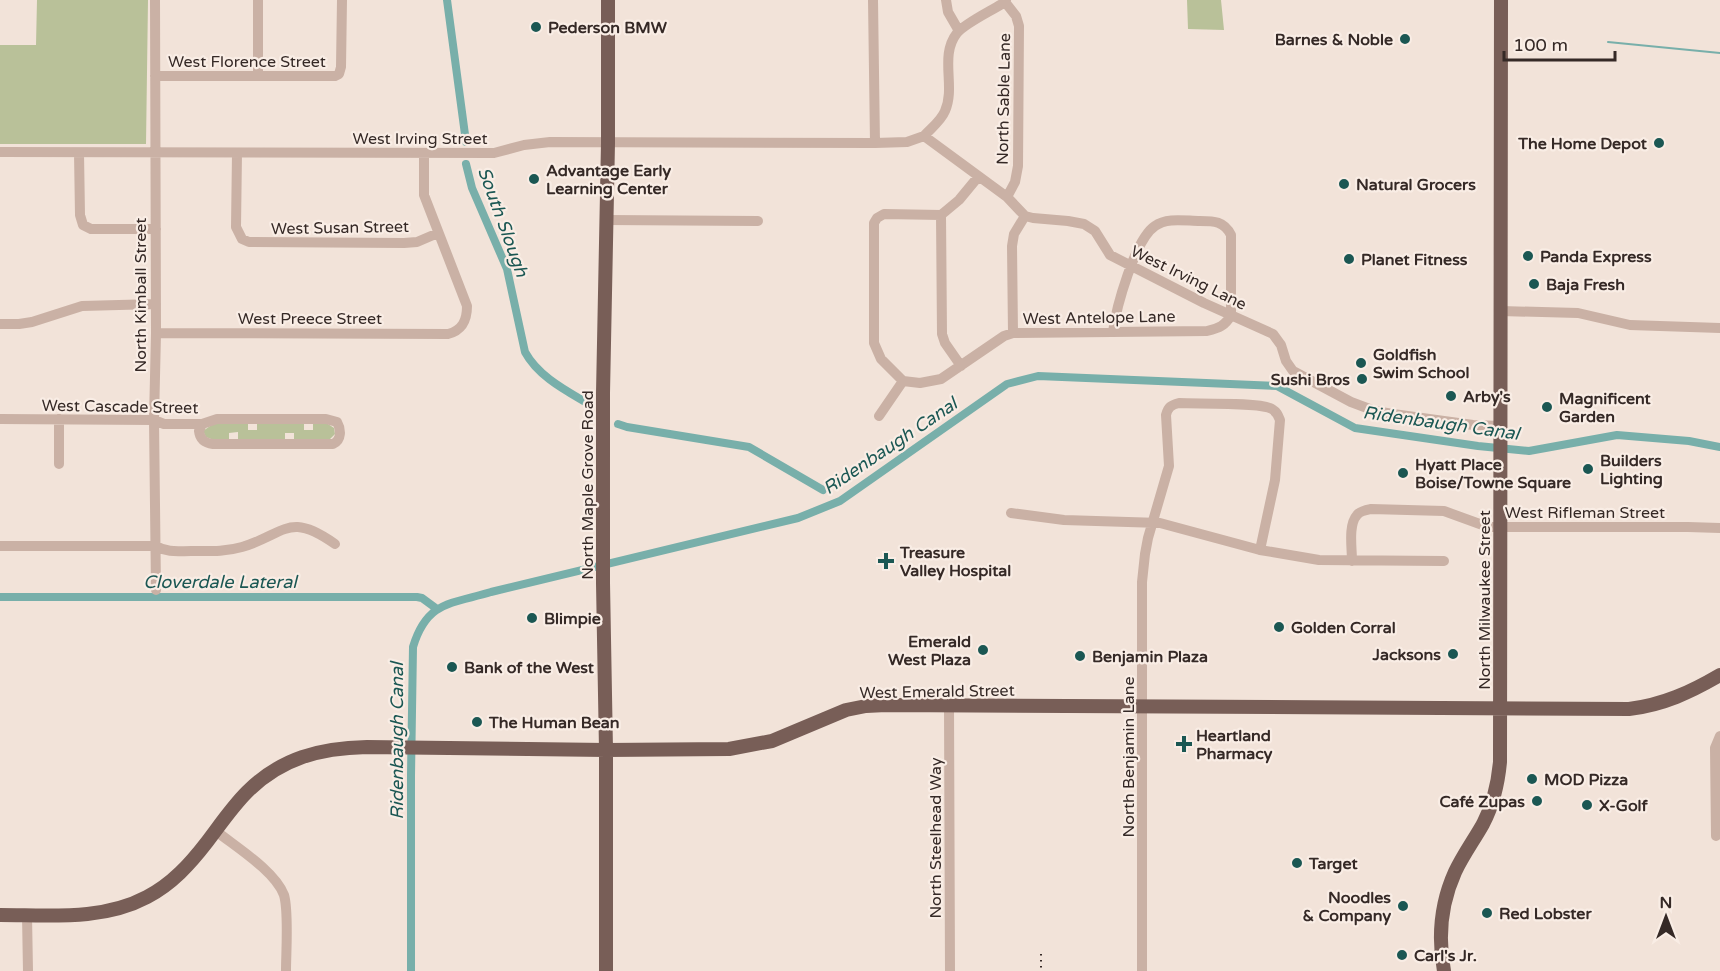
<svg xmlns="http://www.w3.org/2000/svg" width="1720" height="971" font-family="'Varela Round',sans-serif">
<rect width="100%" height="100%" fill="#f2e3d9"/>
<path fill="#b9c199" d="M37 0H148L146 144H0V45H36Z
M1187 0H1221L1224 30 1188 29Z
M248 423V430H257V423L304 424V430H313V424H328L334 428 335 434 330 439 294 440V433H285V440H238V432L229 433V440L211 439 206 437 203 431 213 424Z"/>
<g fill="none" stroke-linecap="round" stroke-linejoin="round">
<path stroke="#78afaa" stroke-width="2" d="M1608 42 1720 53"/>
<path stroke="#78afaa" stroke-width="8" d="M447 0 466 142
M466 164 472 188 507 269 525 352C538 376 565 390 587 403
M618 424 627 427 749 447 823 490
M0 597H417L422 598 437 609
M411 971V775L413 647C427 601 451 604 491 592L798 518 840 501 1007 384 1038 376 1277 386 1355 428 1478 446 1529 451 1617 435 1689 441 1720 447"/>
<path stroke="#cab1a5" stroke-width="10" d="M155 0 156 333 154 420 156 590
M873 0 875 143
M946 0 948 12 959 31
M1005 2 1016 16 1019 26 1018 166 1015 182 1007 197
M155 76H335L339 74 341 67 342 0
M258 76V0
M924 136C931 128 941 121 945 111 956 86 939 56 957 33 965 23 993 10 1005 2L1006 0
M0 152 494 153 524 145 550 142 875 143 907 142 924 136 1007 197 1025 216 1033 218 1068 221 1084 224 1095 231 1110 255 1204 303 1273 334 1281 345 1286 361 1293 371 1351 402 1375 411 1393 414 1473 425 1501 426
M79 153 80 215 83 225 91 229H156
M237 153 236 227 242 239 249 242 404 243 417 242 438 233
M941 215 942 334 945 343 961 366
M607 220 758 221
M1501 311 1578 313 1630 325 1720 328
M0 324H19L32 322 82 306 156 304
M156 333 448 334C463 330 467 320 467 306L424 195V154
M1013 333 1012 246 1014 234 1025 216
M903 381 920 383 941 379 1004 336 1013 333 1207 331C1219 328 1225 326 1231 315V235C1224 221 1214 221 1200 221 1186 221 1167 217 1155 226 1135 239 1116 308 1113 332
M903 381 881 359 874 343V223L877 218 884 214 941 215 959 200 978 177
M879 416 903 381
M0 419 154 420 164 424H202L217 419H326L337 422C341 429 342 440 333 444H213C205 443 200 440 199 431L202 424
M59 464V419
M1011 513 1064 520 1160 523 1260 550 1319 560 1444 561
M0 546H156C168 553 178 551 191 551 208 551 225 552 242 547 286 534 288 511 335 544
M1352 561C1352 548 1348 525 1357 515 1360 511 1366 510 1371 509L1444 511 1488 527H1688L1720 528
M949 706 950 971
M216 831C236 847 275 871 284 895 289 912 286 952 286 971
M1716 836 1715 748 1720 736
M27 915 28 971
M1142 971V582L1145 554 1148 538 1169 466 1166 415C1168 407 1171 405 1179 403 1197 404 1261 402 1272 409 1277 412 1278 415 1280 420L1275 480 1260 550"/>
<path stroke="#785e57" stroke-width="14" d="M0 915C49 915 102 921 147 897 172 884 190 864 207 842 220 825 232 807 247 792 281 758 320 748 367 747L606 750 729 749 772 741 846 710 866 706 886 705 1629 709C1663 705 1691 692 1720 675
M606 971V750L603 583V393L608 143V0
M1444 971C1438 938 1441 903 1455 872 1463 855 1474 840 1483 824 1493 805 1498 783 1500 762L1501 0"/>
<path stroke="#352926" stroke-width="2" stroke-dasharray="1.5 4.5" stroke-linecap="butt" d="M1041 954V971"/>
</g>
<g fill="#1b5753" stroke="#f9ede5" stroke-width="2">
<circle cx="536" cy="27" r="6"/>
<circle cx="1405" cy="39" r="6"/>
<circle cx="1659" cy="143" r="6"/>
<circle cx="534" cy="179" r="6"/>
<circle cx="1344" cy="184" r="6"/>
<circle cx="1528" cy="256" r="6"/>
<circle cx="1349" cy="259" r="6"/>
<circle cx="1534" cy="284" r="6"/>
<circle cx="1361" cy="363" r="6"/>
<circle cx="1362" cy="379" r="6"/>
<circle cx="1451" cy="396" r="6"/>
<circle cx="1547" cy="407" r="6"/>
<circle cx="1588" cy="469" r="6"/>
<circle cx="1403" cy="473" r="6"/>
<path d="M883 552h6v6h6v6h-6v6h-6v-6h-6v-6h6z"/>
<circle cx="532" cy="618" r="6"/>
<circle cx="1279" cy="627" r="6"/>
<circle cx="983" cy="650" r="6"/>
<circle cx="1453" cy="654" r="6"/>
<circle cx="1080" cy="656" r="6"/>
<circle cx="452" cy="667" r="6"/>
<circle cx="477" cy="722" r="6"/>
<path d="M1181 735h6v6h6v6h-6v6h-6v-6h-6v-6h6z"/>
<circle cx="1532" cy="779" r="6"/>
<circle cx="1537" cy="801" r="6"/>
<circle cx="1587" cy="805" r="6"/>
<circle cx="1297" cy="863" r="6"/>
<circle cx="1403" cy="906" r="6"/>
<circle cx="1487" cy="913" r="6"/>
<circle cx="1402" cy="955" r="6"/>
</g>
<g text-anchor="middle" stroke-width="4.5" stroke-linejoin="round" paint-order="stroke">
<g font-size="16" font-weight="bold" fill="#352926" stroke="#f9ede5" text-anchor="start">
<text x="548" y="33">Pederson BMW</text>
<text x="1393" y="45" text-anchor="end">Barnes &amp; Noble</text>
<text x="1647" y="149" text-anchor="end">The Home Depot</text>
<text x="546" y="176">Advantage Early<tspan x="546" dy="18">Learning Center</tspan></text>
<text x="1356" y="190">Natural Grocers</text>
<text x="1540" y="262">Panda Express</text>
<text x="1361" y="265">Planet Fitness</text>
<text x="1546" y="290">Baja Fresh</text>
<text x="1373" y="360">Goldfish<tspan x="1373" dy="18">Swim School</tspan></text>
<text x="1350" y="385" text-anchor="end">Sushi Bros</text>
<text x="1463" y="402">Arby's</text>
<text x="1559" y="404">Magnificent<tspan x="1559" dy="18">Garden</tspan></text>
<text x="1600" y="466">Builders<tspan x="1600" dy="18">Lighting</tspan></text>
<text x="1415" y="470">Hyatt Place<tspan x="1415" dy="18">Boise/Towne Square</tspan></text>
<text x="900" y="558">Treasure<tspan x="900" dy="18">Valley Hospital</tspan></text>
<text x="544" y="624">Blimpie</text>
<text x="1291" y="633">Golden Corral</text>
<text x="971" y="647" text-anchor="end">Emerald<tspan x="971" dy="18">West Plaza</tspan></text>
<text x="1441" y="660" text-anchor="end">Jacksons</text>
<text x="1092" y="662">Benjamin Plaza</text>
<text x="464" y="673">Bank of the West</text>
<text x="489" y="728">The Human Bean</text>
<text x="1196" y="741">Heartland<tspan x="1196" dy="18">Pharmacy</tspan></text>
<text x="1544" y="785">MOD Pizza</text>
<text x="1525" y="807" text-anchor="end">Café Zupas</text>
<text x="1599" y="811">X-Golf</text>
<text x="1309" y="869">Target</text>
<text x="1391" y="903" text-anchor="end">Noodles<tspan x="1391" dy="18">&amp; Company</tspan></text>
<text x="1499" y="919">Red Lobster</text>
<text x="1414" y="961">Carl's Jr.</text>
</g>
<g font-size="16" fill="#352926" stroke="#f9ede5">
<text x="247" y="67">West Florence Street</text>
<text transform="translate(1003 99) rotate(-89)" y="6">North Sable Lane</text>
<text x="420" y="144">West Irving Street</text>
<text transform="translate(340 227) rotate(-1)" y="6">West Susan Street</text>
<text transform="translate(1189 277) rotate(26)" y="6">West Irving Lane</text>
<text transform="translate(140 295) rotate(-90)" y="6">North Kimball Street</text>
<text transform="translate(1099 317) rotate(-1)" y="6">West Antelope Lane</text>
<text x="310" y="324">West Preece Street</text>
<text transform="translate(120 406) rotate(1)" y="6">West Cascade Street</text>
<text transform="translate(587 485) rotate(-90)" y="6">North Maple Grove Road</text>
<text x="1585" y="518">West Rifleman Street</text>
<text transform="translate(1484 600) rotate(-90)" y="6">North Milwaukee Street</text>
<text transform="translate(937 691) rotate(-1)" y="6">West Emerald Street</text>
<text transform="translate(1128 757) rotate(-90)" y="6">North Benjamin Lane</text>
<text transform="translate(935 838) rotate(-90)" y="6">North Steelhead Way</text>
</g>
<g font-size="18" font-style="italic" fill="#1b5753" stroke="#f9ede5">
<text transform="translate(503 222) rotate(70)" y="6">South Slough</text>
<text transform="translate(1441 423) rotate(8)" y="6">Ridenbaugh Canal</text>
<text transform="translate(890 446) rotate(-34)" y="6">Ridenbaugh Canal</text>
<text x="220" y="588">Cloverdale Lateral</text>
<text transform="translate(397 741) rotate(-90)" y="6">Ridenbaugh Canal</text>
</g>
</g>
<g transform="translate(1666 917)" stroke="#f9ede5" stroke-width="4.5" paint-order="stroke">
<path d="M0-4.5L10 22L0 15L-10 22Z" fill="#352926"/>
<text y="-9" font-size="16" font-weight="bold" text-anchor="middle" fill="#352926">N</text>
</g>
<path d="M1504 51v9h111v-9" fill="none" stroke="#352926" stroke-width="3"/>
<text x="1513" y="51" font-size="18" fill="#352926" stroke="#f9ede5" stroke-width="4.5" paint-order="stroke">100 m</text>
</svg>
